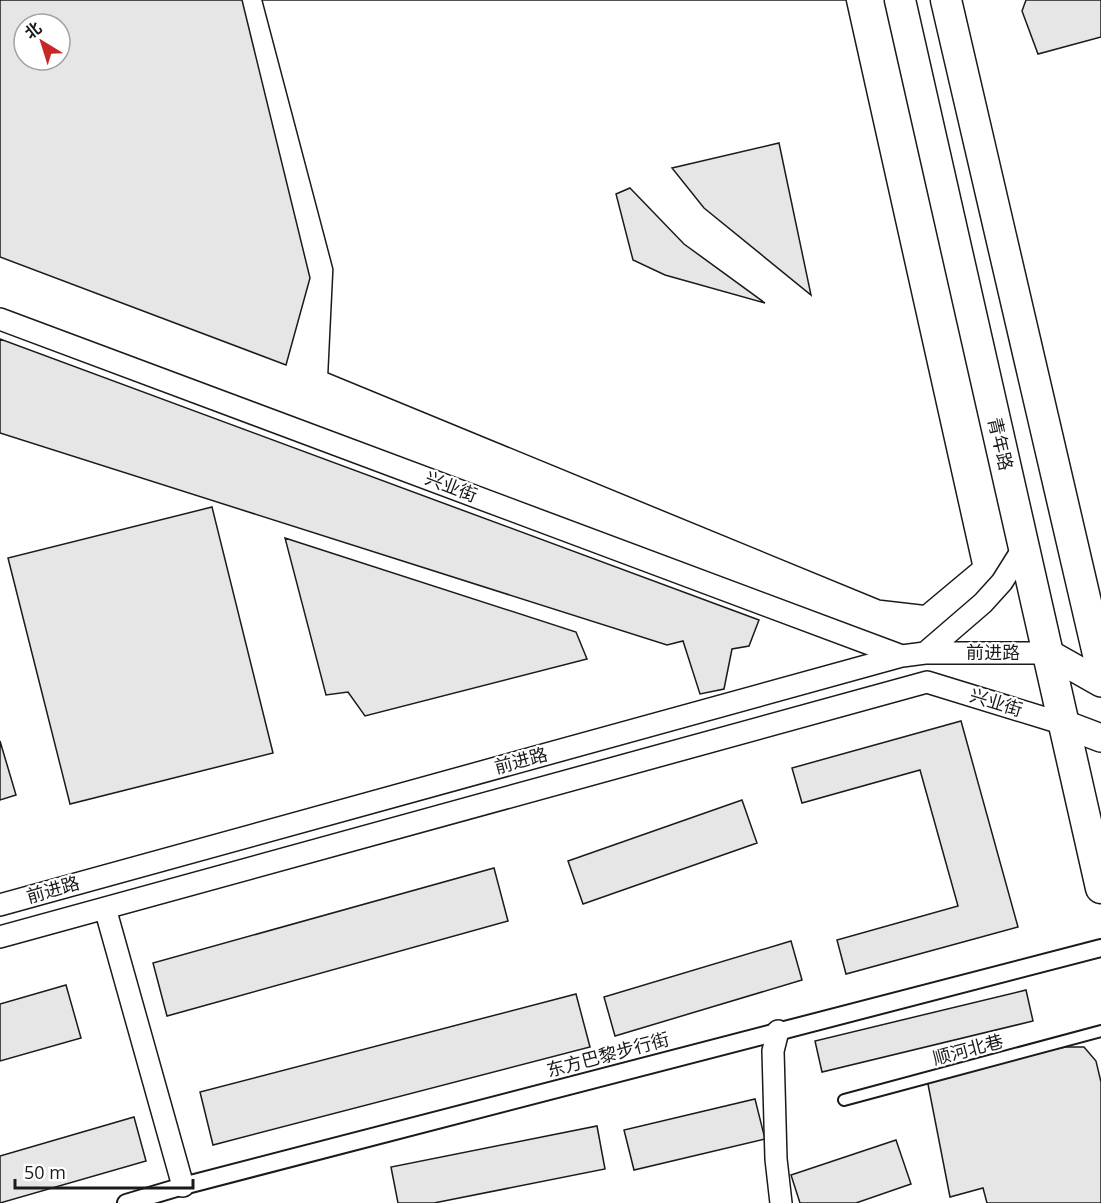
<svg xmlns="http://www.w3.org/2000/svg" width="1101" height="1203" font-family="'Open Sans','Noto Sans SC',sans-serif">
<rect width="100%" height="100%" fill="#fff"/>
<path fill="#e6e6e6" stroke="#1a1a1a" stroke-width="1.5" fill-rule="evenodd" d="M0 0H242L310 278 286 365 0 257ZM24 24H60V60H24Z
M262 0H846L972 564 923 605 880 600 328 373 333 269ZM779 143 811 295 704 208 672 168ZM630 188 684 244 765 303 665 275 633 260 616 194Z
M262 0H846L972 564 923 605 880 600 328 373 333 269Z
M1026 0H1101V37L1038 54 1022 11Z
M0 339 759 620 749 646 732 649 724 689 700 694 683 641 667 645 0 433Z
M212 507 273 753 70 804 8 558Z
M285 538 576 632 587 659 365 716 348 692 326 695Z
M961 721 1018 927 846 974 837 940 958 906 920 770 802 803 792 768Z
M0 741 16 795 0 800Z
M742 800 757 843 583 904 568 861Z
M494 868 508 921 167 1016 153 963Z
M791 941 802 980 615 1036 604 997Z
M66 985 81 1038 0 1061V1004Z
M1026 990 1033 1021 822 1072 815 1041Z
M576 994 590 1047 213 1145 200 1092Z
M1065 1047H1084L1096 1061 1101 1082V1203H987L983 1188 950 1197 927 1079Z
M755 1099 765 1139 634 1170 624 1130Z
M134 1117 146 1161 0 1203V1156Z
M597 1126 605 1169 434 1203H398L391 1167Z
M896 1140 911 1184 856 1203H800L791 1175Z"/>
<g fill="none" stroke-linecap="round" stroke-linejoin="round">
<defs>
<path id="service" d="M844 1100 1101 1031"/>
<path id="pedestrian" d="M126 1203 183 1186 1101 948"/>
<path id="minor" d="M0 319 902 656
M925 653 983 603 1002 582 1024 547
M0 905 902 656 925 653H1048
M105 908 183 1186
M0 937 927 682 1064 724
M778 1031 773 1051 776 1159 781 1203"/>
<path id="tertiary" d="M1048 653 1101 683
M1064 724 1101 738"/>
<path id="secondary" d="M900 0 1101 888
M946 0 1101 667"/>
</defs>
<use href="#service" stroke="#1a1a1a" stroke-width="14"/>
<use href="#pedestrian" stroke="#1a1a1a" stroke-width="20"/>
<use href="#minor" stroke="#1a1a1a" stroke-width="24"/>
<use href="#tertiary" stroke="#1a1a1a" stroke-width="30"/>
<use href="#secondary" stroke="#1a1a1a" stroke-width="33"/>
<use href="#service" stroke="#fff" stroke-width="10"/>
<use href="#pedestrian" stroke="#fff" stroke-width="16"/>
<use href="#minor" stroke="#fff" stroke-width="21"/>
<use href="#tertiary" stroke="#fff" stroke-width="27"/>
<use href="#secondary" stroke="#fff" stroke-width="30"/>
</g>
<g text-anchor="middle" stroke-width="4.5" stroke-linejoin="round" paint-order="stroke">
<g font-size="18" fill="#1a1a1a" stroke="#fff">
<text transform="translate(1000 444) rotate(77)" y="6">青年路</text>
<text transform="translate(451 487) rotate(21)" y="6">兴业街</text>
<text x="993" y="659">前进路</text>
<text transform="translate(996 703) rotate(17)" y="6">兴业街</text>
<text transform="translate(521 761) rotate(-15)" y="6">前进路</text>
<text transform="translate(53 890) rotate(-16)" y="6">前进路</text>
<text transform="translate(968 1050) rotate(-15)" y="6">顺河北巷</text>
<text transform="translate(608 1055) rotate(-15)" y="6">东方巴黎步行街</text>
</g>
</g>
<g transform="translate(42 42) rotate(322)"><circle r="28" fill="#ffffff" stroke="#a3a3a3" stroke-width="1.5"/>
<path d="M0-4.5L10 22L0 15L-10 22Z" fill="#c62828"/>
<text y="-9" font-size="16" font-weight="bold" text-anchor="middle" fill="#1a1a1a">北</text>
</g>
<path d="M15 1179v9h178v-9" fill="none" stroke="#1a1a1a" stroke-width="3"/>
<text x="24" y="1179" font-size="18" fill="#1a1a1a" stroke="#ffffff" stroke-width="4.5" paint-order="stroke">50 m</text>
</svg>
